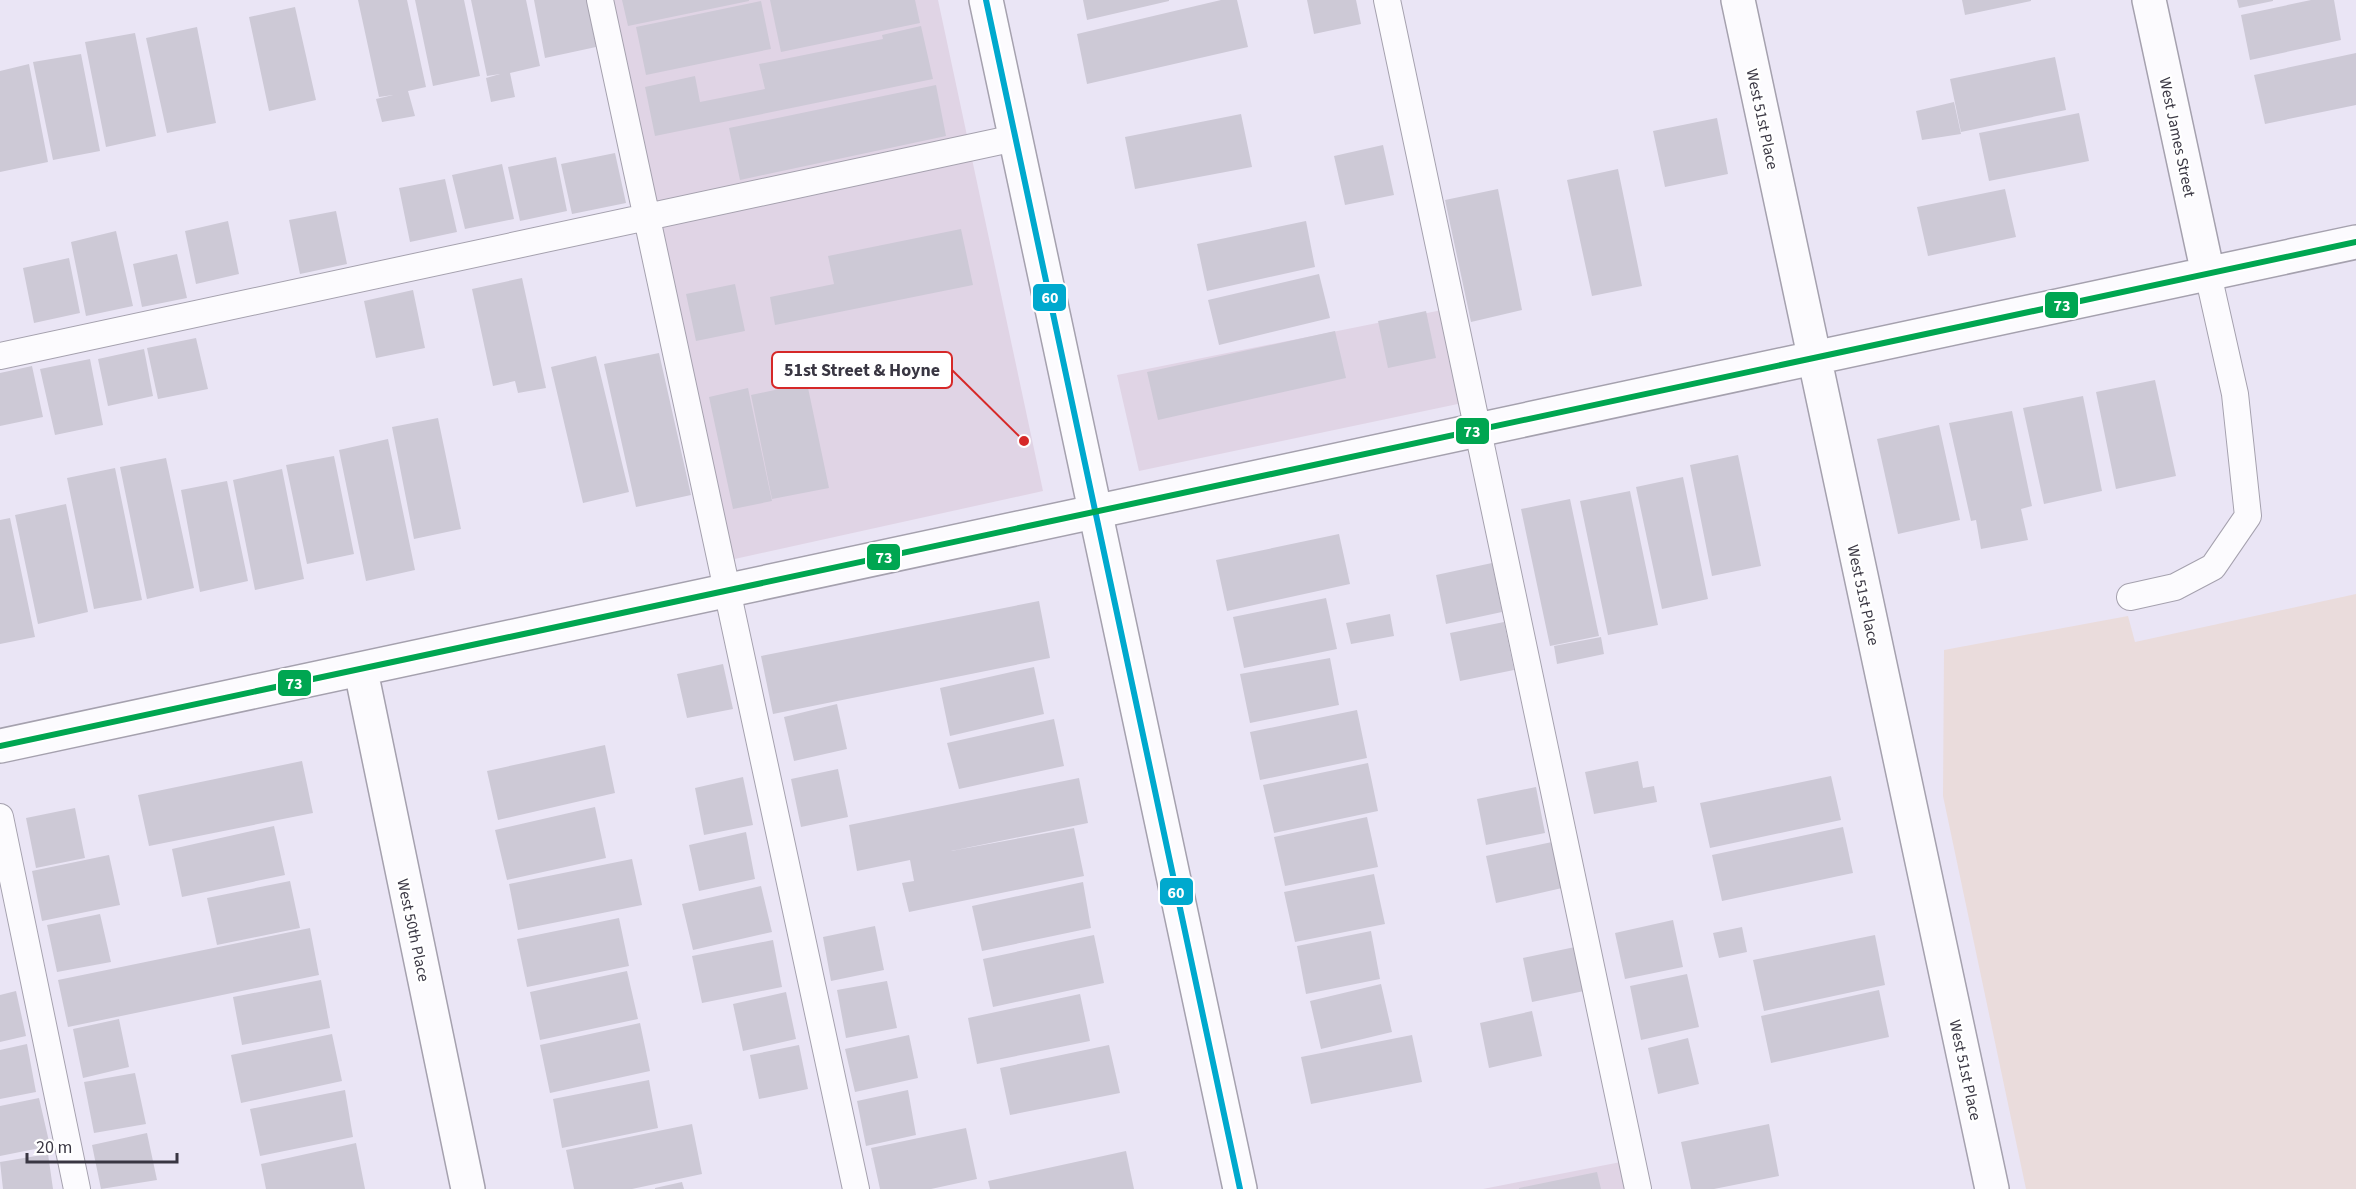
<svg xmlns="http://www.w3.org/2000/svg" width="2356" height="1189" font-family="'Source Sans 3',sans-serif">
<rect width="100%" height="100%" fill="#eae5f5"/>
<path fill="#e0d4e5" d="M600 0H938L1043 491 721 562Z
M1452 308 1472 401 1139 471 1117 375Z
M1631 1160 1638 1189H1483Z"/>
<path fill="#eadcdc" d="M2356 594V1189H2026L1943 796 1944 650 2128 616 2135 642Z"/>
<path fill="#cdc9d6" d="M358 0H407L426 87 408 91 415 116 382 122 376 99 393 95 379 97Z
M415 0H464L480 76 433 86Z
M471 0H526L540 66 510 73 515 97 491 102 486 78 500 74 487 76Z
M534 0H587L596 47 545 58Z
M622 0H749V1L628 26Z
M770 0H915L920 23 781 52Z
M1083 0H1169V1L1087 20Z
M1221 0H1237L1248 47 1087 84 1077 34Z
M1307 0H1356L1361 24 1314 34Z
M1962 0H2031V1L1965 15Z
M2237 0H2273V1L2239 8Z
M2311 0H2334L2341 40 2250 60 2241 15Z
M761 1 771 49 646 75 636 27Z
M295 7 316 100 269 111 249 17Z
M921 26 933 79 655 136 645 87 695 76 700 102 765 89 759 64 883 39 882 35Z
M197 27 216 123 167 133 146 38Z
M135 33 156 136 106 147 85 42Z
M2356 53V105L2265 124 2254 75Z
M81 54 100 151 53 160 33 62Z
M2055 57 2066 110 1961 132 1950 79Z
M29 64 48 162 0 172V71Z
M936 85 946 136 740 180 729 128Z
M1954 102 1961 134 1922 140 1916 111Z
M2079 113 2089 161 1989 181 1979 133Z
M1241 114 1252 167 1135 189 1125 137Z
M1717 118 1728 174 1665 187 1653 131Z
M1383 145 1394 195 1345 205 1334 156Z
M615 153 626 203 572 214 561 164Z
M556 157 567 211 520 221 508 167Z
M502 164 514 219 465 229 452 175Z
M1618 169 1642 286 1592 296 1567 180Z
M445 179 457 232 410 242 399 188Z
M1498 189 1522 310 1471 322 1445 200Z
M2005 189 2016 237 1928 256 1917 207Z
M336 211 347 264 300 274 289 220Z
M228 221 239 274 196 284 185 231Z
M1306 221 1315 267 1207 291 1197 244Z
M961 229 973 285 775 325 770 297 834 284 828 256Z
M116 231 133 306 86 316 71 242Z
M177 254 187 298 142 307 133 264Z
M69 258 80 313 34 323 23 268Z
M1319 274 1330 318 1219 345 1208 300Z
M522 278 546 388 518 393 515 381 493 386 472 289Z
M735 284 745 331 696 341 686 294Z
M413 290 425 348 376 358 364 301Z
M1426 311 1436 358 1388 368 1378 321Z
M1335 331 1346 378 1158 420 1147 372Z
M196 338 208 389 158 399 147 348Z
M144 349 153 396 108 406 98 359Z
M659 353 691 495 636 507 604 364Z
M596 356 629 492 583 503 551 367Z
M90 359 103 425 55 435 40 369Z
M32 366 43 417 0 426V373Z
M2155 380 2176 476 2116 489 2096 392Z
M807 383 829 488 772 499 751 395Z
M748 388 772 501 733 509 709 397Z
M2083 396 2102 491 2044 504 2023 408Z
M2012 411 2032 506 2021 509 2028 540 1981 549 1976 520 1971 521 1949 423Z
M438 418 461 529 414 539 392 427Z
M1939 425 1960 520 1898 534 1877 439Z
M388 439 415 570 366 581 339 450Z
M1738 455 1761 566 1712 576 1690 465Z
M334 456 354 554 307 564 286 465Z
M166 458 194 588 147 599 120 467Z
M115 468 142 600 94 609 67 478Z
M282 469 304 579 255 590 233 480Z
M1683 477 1708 599 1662 609 1636 487Z
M227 481 248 581 200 592 181 490Z
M1630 491 1658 625 1608 635 1580 501Z
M1570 499 1599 636 1550 646 1521 509Z
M66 504 88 612 38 624 15 515Z
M10 518 35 637 0 644V520Z
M1339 534 1350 584 1227 611 1216 560Z
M1492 563 1502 612 1446 624 1436 575Z
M1326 598 1337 649 1244 668 1233 617Z
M1039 601 1050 658 773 714 761 656Z
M1390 614 1394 636 1351 644 1346 623Z
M1504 622 1514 670 1460 681 1450 633Z
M1601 637 1604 654 1557 664 1554 646Z
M1330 658 1339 705 1250 723 1240 674Z
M723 664 733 709 687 718 677 674Z
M1034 667 1044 714 950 736 940 688Z
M837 704 847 749 794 761 784 717Z
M1357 710 1367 758 1260 780 1250 732Z
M1054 719 1064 766 959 789 947 743Z
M605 745 615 793 498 820 487 771Z
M302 761 313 813 149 846 138 795Z
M1638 761 1643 788 1654 786 1657 802 1594 814 1585 772Z
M1368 763 1378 811 1274 833 1263 785Z
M838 769 848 817 801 827 791 779Z
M1831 776 1841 820 1710 848 1700 803Z
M743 777 753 825 704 835 695 788Z
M1079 778 1088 823 951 851 1074 828 1084 876 909 912 902 883 914 881 910 860 857 871 849 825Z
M1536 787 1545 833 1486 845 1477 799Z
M595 807 606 858 507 880 495 830Z
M75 808 85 858 36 868 26 818Z
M1367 817 1378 867 1285 886 1274 837Z
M274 826 285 875 182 897 172 849Z
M1843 827 1853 873 1722 901 1712 855Z
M746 832 755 879 699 891 689 845Z
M1552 842 1562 888 1496 903 1486 856Z
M109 855 120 905 42 921 32 871Z
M632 859 642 905 518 930 509 884Z
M1374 874 1385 924 1295 942 1284 892Z
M290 881 300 928 217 945 207 898Z
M1083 882 1091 928 982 951 972 906Z
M761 886 772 932 693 950 682 904Z
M100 914 111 962 57 972 47 925Z
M619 918 629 966 527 987 517 939Z
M1673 920 1683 967 1625 979 1615 933Z
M875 926 884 970 831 981 823 937Z
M1742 927 1747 952 1719 958 1713 933Z
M310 928 319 975 68 1027 58 980Z
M1371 931 1380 979 1306 994 1297 946Z
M1094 935 1104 983 993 1007 983 959Z
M1875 935 1885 985 1764 1011 1753 960Z
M773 940 782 987 702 1003 692 956Z
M1575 947 1584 991 1532 1002 1523 958Z
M627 971 638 1019 540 1040 530 992Z
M1687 974 1699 1027 1641 1040 1630 986Z
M321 980 330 1028 242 1045 233 997Z
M887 981 897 1028 846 1038 837 990Z
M1381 984 1392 1032 1321 1049 1310 1001Z
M1879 990 1889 1037 1771 1063 1761 1016Z
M16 991 26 1036 0 1042V995Z
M786 992 796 1039 743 1051 733 1004Z
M1080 994 1090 1041 977 1064 968 1018Z
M1532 1011 1542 1056 1489 1068 1480 1023Z
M119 1019 129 1067 83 1078 73 1029Z
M640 1023 650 1071 550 1093 540 1045Z
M332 1034 342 1081 241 1103 231 1055Z
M909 1035 918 1078 855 1092 845 1049Z
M1412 1035 1422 1082 1311 1104 1301 1057Z
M1688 1038 1699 1084 1658 1094 1648 1048Z
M27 1044 36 1092 0 1099V1050Z
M799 1045 808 1089 759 1099 750 1055Z
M1109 1045 1120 1093 1010 1115 1000 1068Z
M135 1073 146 1124 94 1133 84 1082Z
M649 1080 658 1128 562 1148 553 1099Z
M345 1090 353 1137 260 1156 250 1109Z
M908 1090 916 1135 866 1146 857 1101Z
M39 1098 50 1146 0 1156V1106Z
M692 1124 702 1174 632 1189H574L566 1150Z
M1769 1124 1779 1176 1714 1189H1691L1681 1142Z
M966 1128 977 1179 931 1189H880L871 1148Z
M147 1133 157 1180 101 1189 92 1145Z
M356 1143 365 1189H266L261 1164Z
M1126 1151 1134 1189H990L988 1181Z
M48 1154 53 1189H3L0 1162Z
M1597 1172 1601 1189H1519V1188Z
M682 1182 684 1189H655V1188Z"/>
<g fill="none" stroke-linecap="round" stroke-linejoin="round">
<defs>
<path id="service" d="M600 0 856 1189
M1387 0 1638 1189
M0 356 1015 138
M2130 597 2175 587 2213 567 2248 516 2235 394 2208 274
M0 817 77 1189"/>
<path id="minor" d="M1738 0 1992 1189
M2149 0 2208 274
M361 671 468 1189
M0 746 2356 242"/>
<path id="tertiary" d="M986 0 1240 1189"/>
</defs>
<use href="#service" stroke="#a5a1ae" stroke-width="28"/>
<use href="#minor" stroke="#a5a1ae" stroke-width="36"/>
<use href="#tertiary" stroke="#a5a1ae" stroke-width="36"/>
<use href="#service" stroke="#fcfbfe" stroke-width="26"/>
<use href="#minor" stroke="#fcfbfe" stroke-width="33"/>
<use href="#tertiary" stroke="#fcfbfe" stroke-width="33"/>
<defs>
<path id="bus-1" d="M986 0 1240 1189"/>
<path id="bus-2" d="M0 746 2356 242"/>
</defs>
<use href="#bus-1" stroke="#fff" stroke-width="10"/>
<use href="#bus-2" stroke="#fff" stroke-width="10"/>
<use href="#bus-1" stroke="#00a9ce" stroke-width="6"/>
<use href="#bus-2" stroke="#00a651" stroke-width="6"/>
</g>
<g text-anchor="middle" stroke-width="4.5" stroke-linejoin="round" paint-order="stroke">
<g font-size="16" fill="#393642" stroke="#fff">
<text transform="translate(1763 119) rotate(78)" y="6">West 51st Place</text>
<text transform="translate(2178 137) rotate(78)" y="6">West James Street</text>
<text transform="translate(1864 595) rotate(78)" y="6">West 51st Place</text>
<text transform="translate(414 930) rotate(78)" y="6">West 50th Place</text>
<text transform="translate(1966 1070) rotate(78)" y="6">West 51st Place</text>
</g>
</g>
<path fill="none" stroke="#d62828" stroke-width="2" d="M1024 441L952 370"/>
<circle fill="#d62828" stroke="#fff" stroke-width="2" cx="1024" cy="441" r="6"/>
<rect fill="#fff" stroke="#d62828" stroke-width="2" x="772" y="352" width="180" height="36" rx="6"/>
<g font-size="18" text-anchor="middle" font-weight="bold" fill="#393642">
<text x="862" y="376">51st Street &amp; Hoyne</text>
</g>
<g stroke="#fff" stroke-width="2">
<rect x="1032" y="283" width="35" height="29" rx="6" fill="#00a9ce"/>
<rect x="2044" y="291" width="35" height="28" rx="6" fill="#00a651"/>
<rect x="1455" y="417" width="35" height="28" rx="6" fill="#00a651"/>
<rect x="866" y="543" width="35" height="28" rx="6" fill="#00a651"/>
<rect x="277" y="669" width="35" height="28" rx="6" fill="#00a651"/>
<rect x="1159" y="877" width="35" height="29" rx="6" fill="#00a9ce"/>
</g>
<g font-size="16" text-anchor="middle" font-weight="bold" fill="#fff">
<text x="1050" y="303">60</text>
<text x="2062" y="311">73</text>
<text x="1472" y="437">73</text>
<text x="884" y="563">73</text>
<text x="294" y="689">73</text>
<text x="1176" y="898">60</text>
</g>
<path d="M27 1153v9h150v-9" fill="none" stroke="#393642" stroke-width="3"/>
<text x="36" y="1153" font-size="18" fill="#393642" stroke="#ffffff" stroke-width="4.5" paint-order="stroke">20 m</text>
</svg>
